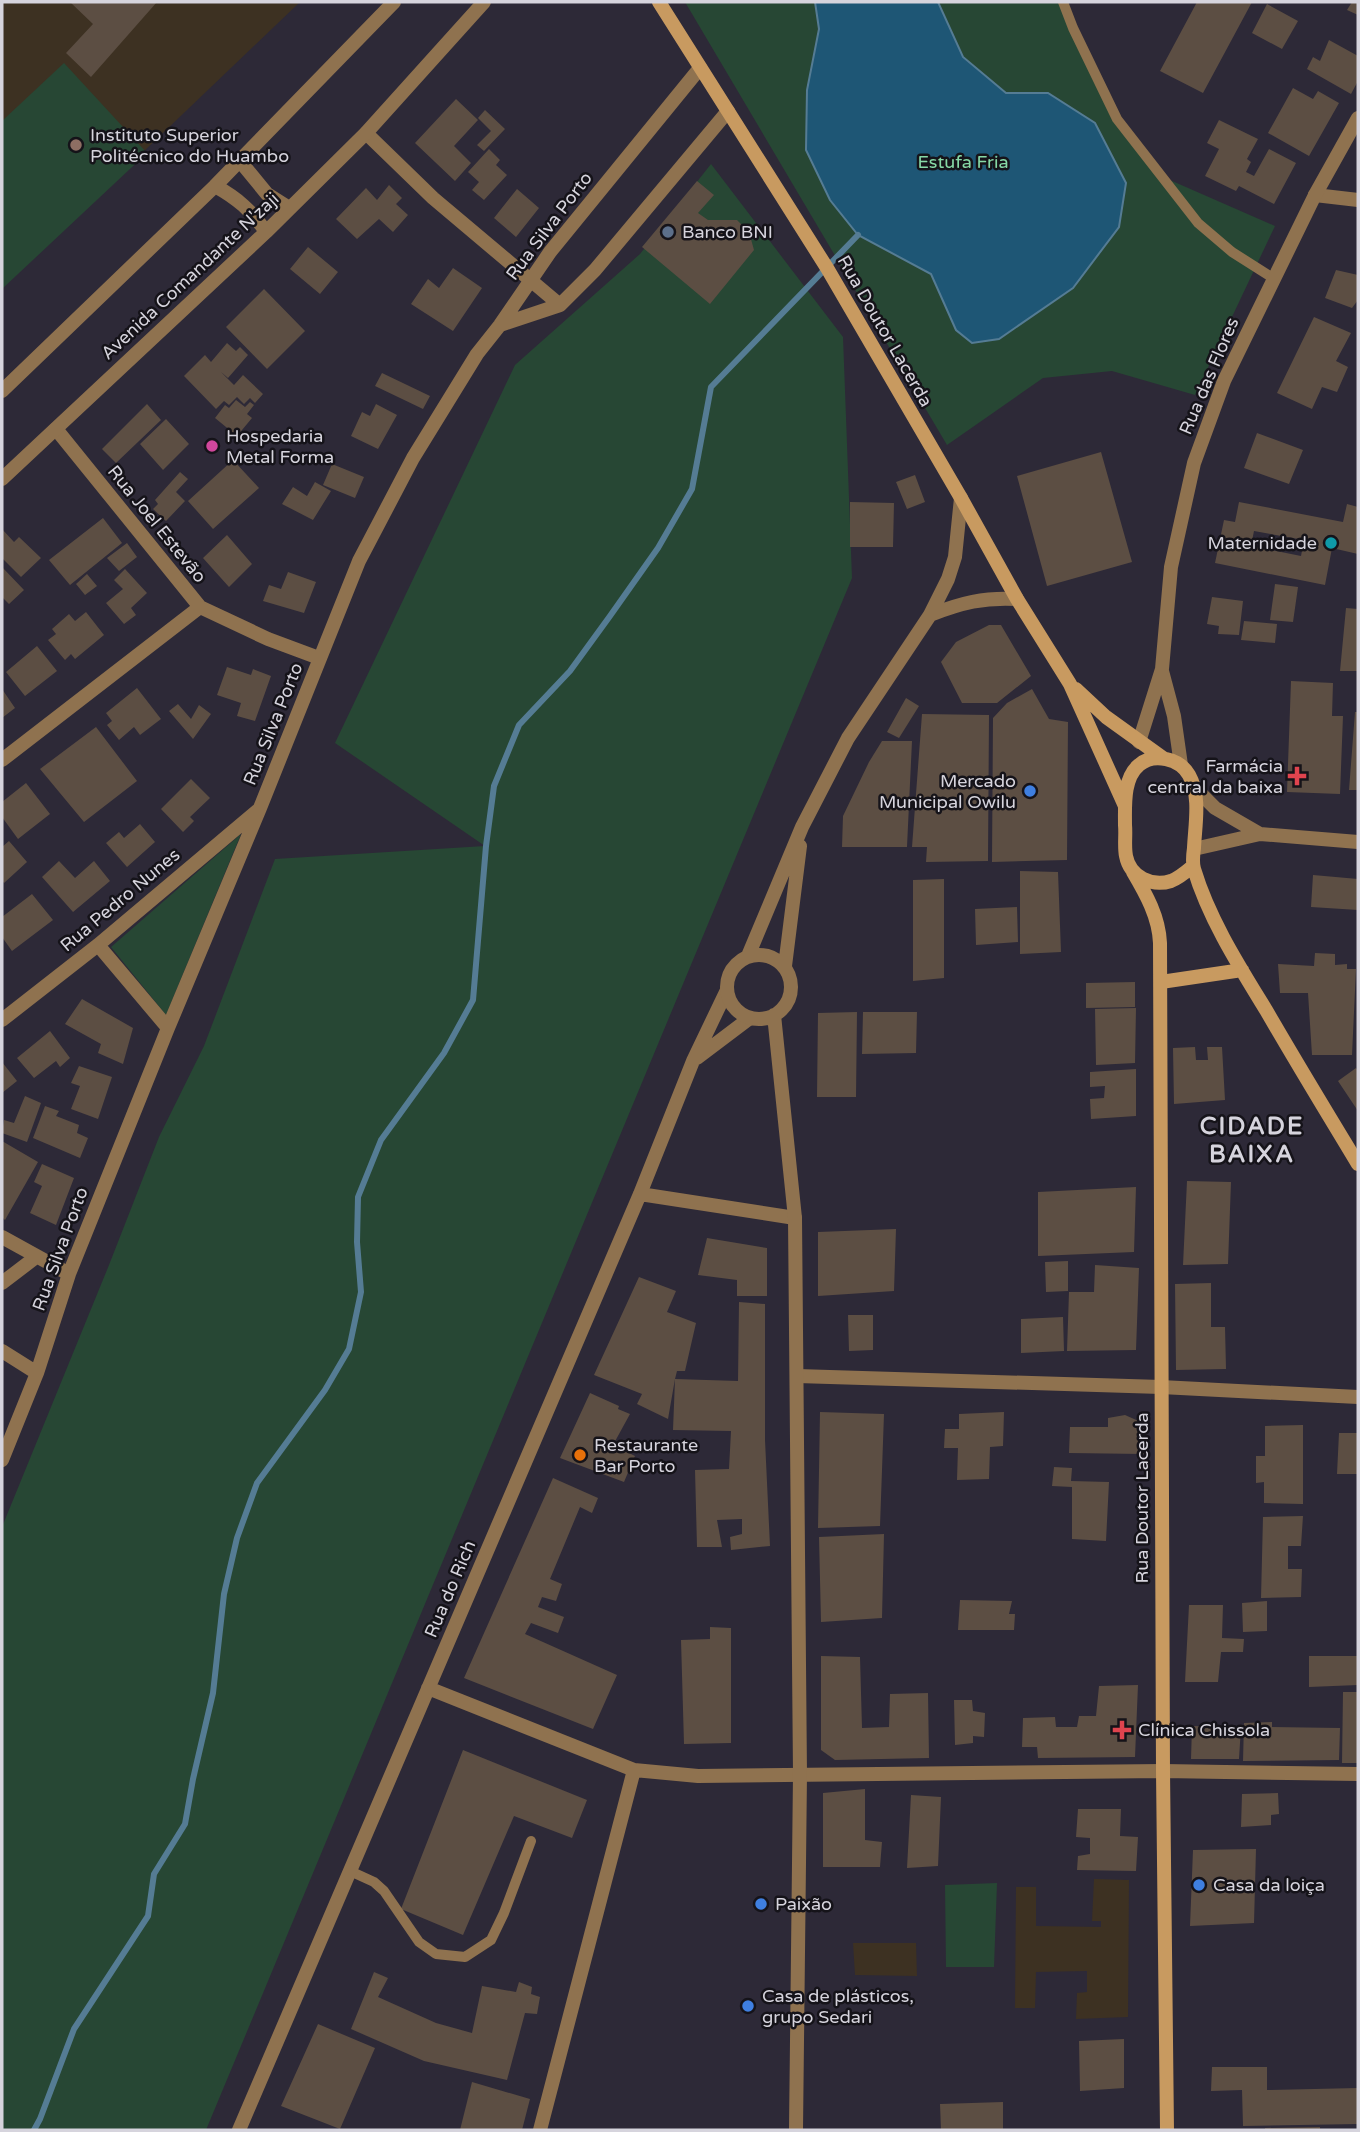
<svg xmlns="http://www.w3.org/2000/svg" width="1360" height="2132" font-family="'Varela Round',sans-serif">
<rect width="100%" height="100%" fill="#2d2937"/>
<path fill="#3d3122" d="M2 2H300L2 287Z
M1094 1879 1129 1880 1128 2017 1076 2019 1077 1993 1087 1992V1971L1036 1972 1035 2008H1015L1016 1887H1036V1926L1101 1927V1921H1092Z
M853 1943H916L917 1976 855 1975Z"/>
<path fill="#274734" d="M685 2H1063L1117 119 1163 177 1275 226 1195 395 1112 371 1043 378 947 445Z
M64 63 147 153 2 289V121Z
M711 164 843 337 852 578 206 2130H2V1527L109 1265 159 1137 204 1046 275 859 485 846 335 743 515 365 640 254Z
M241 834 166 1015 111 947Z
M997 1883 994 1967H946L945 1885Z"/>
<path fill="#1e5675" stroke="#557c94" stroke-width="2" d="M815 2H938L963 57 1006 93H1048L1095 123 1126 183 1119 227 1073 288 999 339 972 343 956 330 931 274 858 235 830 200 806 150 807 90 819 29Z"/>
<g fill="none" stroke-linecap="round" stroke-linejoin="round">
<path stroke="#557c94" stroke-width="6" d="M34 2130 40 2119 74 2029 148 1916 154 1874 185 1824 193 1779 213 1693 224 1594 237 1538 257 1483 325 1390 349 1349 361 1292 357 1242 358 1197 381 1140 444 1053 473 1000 486 846 494 786 519 725 570 671 610 616 658 548 692 489 711 387 858 235"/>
</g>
<path fill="#5c4e43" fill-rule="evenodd" d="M70 2H157L91 77 66 53 93 24Z
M1197 2H1252L1203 93 1160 71Z
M1352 2H1358V15L1347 10Z
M1267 4 1298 21 1282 49 1252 33Z
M1329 40 1358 56V81L1351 94 1307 69 1313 57 1320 61Z
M1293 88 1313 99 1318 91 1339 103 1309 156 1268 133Z
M456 99 478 120 454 146 471 163 455 181 415 143Z
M485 110 505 129 484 151 477 145 491 131 478 118Z
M1219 120 1258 139 1247 159 1251 162 1246 172 1254 176 1269 149 1296 163 1274 204 1239 186 1236 191 1205 176 1219 149 1207 143Z
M489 149 500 160 496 165 507 175 484 200 472 190 479 182 468 172Z
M697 181 714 195 698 213 708 220H737L749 232 754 250 710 304 642 247Z
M389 185 402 198 396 204 408 215 393 232 379 219 357 239 336 219 366 188 377 200Z
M517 189 539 208 516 237 494 218Z
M308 247 338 272 320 294 290 269Z
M453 268 482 288 453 331 411 304 428 279 439 288Z
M1336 270 1358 275V300L1352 308 1325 298Z
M264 289 305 331 267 369 226 327Z
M1314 317 1351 333 1336 361 1348 367 1337 392 1322 387 1312 409 1277 393Z
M227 343 236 351 240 347 248 355 228 378 221 372 234 385 243 375 263 394 255 403 250 398 244 404 237 397 229 405 224 401 216 409 184 376 205 355 211 362Z
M382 373 430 396 423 409 375 386Z
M236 400 245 407 250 402 254 405 247 414 252 418 237 436 215 418 225 405 229 408Z
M147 404 161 420 116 463 102 449Z
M376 404 397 415 378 449 351 436 362 412 370 416Z
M166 419 189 444 163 470 140 444Z
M1257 433 1303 450 1289 484 1244 468Z
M1101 452 1132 562 1047 586 1017 476Z
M233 460 259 488 213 529 188 501Z
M332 464 364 477 355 498 323 485Z
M180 472 188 479 176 492 185 501 166 521 153 509 158 504 155 500Z
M915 475 925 502 907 509 896 482Z
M315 482 331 491 313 520 282 504 293 487 307 496Z
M850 502 894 503 893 547H850Z
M1239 502 1343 522 1347 504 1358 507V554L1332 548 1325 585 1215 563 1224 520 1235 522ZM1254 531 1304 540 1301 556 1251 546Z
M103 518 122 543 70 585 49 560Z
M2 529 14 542 19 537 41 558 21 577 2 558Z
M227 535 252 564 229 587 203 558Z
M127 543 137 557 119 571 107 558Z
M2 567 24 590 9 604 2 597Z
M125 569 147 593 131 608 136 615 124 624 106 603 123 589 114 580Z
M288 572 316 582 304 613 263 601 269 585 281 589Z
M87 574 97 586 85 595 76 584Z
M1275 584 1298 587 1293 622 1270 620Z
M1212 597 1243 601 1239 635 1218 634 1219 626 1207 624Z
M1346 608 1358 609V671H1340Z
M86 612 104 635 75 659 71 654 65 660 48 640 56 634 52 629 69 614 75 621Z
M1244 621 1277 624 1275 643 1241 640Z
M989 625H1001L1031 676 997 703H962L941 662 956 642Z
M37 646 57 671 25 696 6 672Z
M227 667 251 675 253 669 271 676 255 721 237 716 241 703 217 695Z
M1291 681 1333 683 1332 716H1343L1340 794 1287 792Z
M137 688 161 719 140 735 134 727 119 740 107 725 112 721 106 713Z
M2 689 15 708 2 718Z
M1032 689 1049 719 1068 722 1067 860 992 862 993 718 1007 703Z
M906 698 919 706 899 738 887 732Z
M178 704 191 719 199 705 211 714 193 739 169 711Z
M1355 712H1358V790H1349Z
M922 714 989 715 988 861 926 862 927 847H912Z
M96 727 137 781 84 822 40 769Z
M882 741H912L907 847H842L843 816 869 762Z
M191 779 210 798 190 817 194 821 183 832 161 809Z
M26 783 50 814 18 839 2 817V802Z
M140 824 155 842 127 867 106 843 119 832 124 838Z
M9 841 27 862 4 883 2 880V847Z
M59 861 75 878 94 861 110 881 73 912 42 877Z
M1020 871 1058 872 1061 952 1020 954Z
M1313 875 1358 879V910L1311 907Z
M944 879V978L913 981V880Z
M32 894 53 920 12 951 2 937V917Z
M1017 907 1018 942 976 945 975 909Z
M1315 953 1335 954V965L1347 964V969H1356L1352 1055H1312L1308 993H1280L1278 964 1314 966Z
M1135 982V1007L1086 1008V983Z
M82 999 133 1028 123 1064 98 1053 101 1044 65 1024Z
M1136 1008 1135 1063 1096 1065 1095 1009Z
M857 1012 856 1097H817L818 1013Z
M863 1012H917L916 1053 862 1054Z
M50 1031 70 1058 60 1067 56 1061 34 1078 17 1058Z
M1195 1047 1196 1060H1208L1207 1047H1222L1225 1100 1174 1104 1173 1048Z
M2 1062 17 1081 2 1093Z
M79 1066 112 1077 98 1119 71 1109 80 1086 71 1083Z
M1356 1068 1358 1071V1111L1338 1081Z
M1136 1069V1116L1091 1119 1090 1099 1104 1098 1105 1086 1090 1087V1072Z
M25 1096 41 1103 27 1142 2 1133 4 1120 14 1123Z
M45 1106 59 1111 56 1116 79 1125 77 1133 88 1138 80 1158 33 1138Z
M2 1141 38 1162 5 1220 2 1217Z
M42 1164 74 1178 56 1225 30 1213 42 1186 34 1182Z
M1187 1181 1231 1182 1228 1264 1183 1265Z
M1136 1187 1134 1252 1038 1256V1192Z
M896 1229 894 1291 818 1296V1232Z
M707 1238 767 1248V1296H737V1280L698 1275Z
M1068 1261V1291L1046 1292 1045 1262Z
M1095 1265 1139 1268 1136 1350 1067 1351 1069 1292H1094Z
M639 1277 676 1291 667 1312 696 1323 685 1371H677L675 1379 738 1381 739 1302 765 1304V1440L770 1546 731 1550 730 1537 742 1534V1519L717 1520 722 1547H697L695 1470 729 1469 731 1431 673 1430 675 1379 668 1419 637 1404 642 1394 594 1375Z
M1211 1283V1327H1225L1226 1369 1176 1370 1175 1284Z
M848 1315H873V1350L849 1351Z
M1063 1317 1064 1351 1021 1353V1319Z
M590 1393 619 1406 618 1409 630 1414 613 1445 635 1456 624 1482 560 1458Z
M820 1412 884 1414 880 1526 818 1528Z
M1004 1412 1003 1446 990 1447 989 1479 957 1480 958 1448H944L945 1429H959V1414Z
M1125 1415 1143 1423 1144 1454 1069 1453 1070 1427H1108V1418Z
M1303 1425V1504L1264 1503V1482L1256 1483V1456H1265V1426Z
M1339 1433H1358V1474H1337Z
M1054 1467 1072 1468 1071 1481 1109 1482 1106 1541 1072 1539V1487L1052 1486Z
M553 1478 598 1498 592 1513 580 1507 550 1579 562 1584 556 1601 542 1597 538 1607 564 1617 558 1633 531 1623 525 1634 617 1675 593 1729 464 1678Z
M1303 1516 1301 1546H1288V1569H1302L1301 1597 1261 1598 1263 1517Z
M884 1534 882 1618 821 1622 819 1537Z
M960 1600 1012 1601 1009 1614H1015L1014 1630H958Z
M1267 1601V1631L1243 1632 1242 1603Z
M1189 1605H1223L1222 1638 1244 1639 1243 1652H1221L1218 1682H1185Z
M710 1627 731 1628V1743L684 1744 681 1640 710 1639Z
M821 1656 860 1657 862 1728 889 1727 890 1694 928 1693 929 1758 835 1760 821 1750Z
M1309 1656H1358V1685L1309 1687Z
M1138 1685 1135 1757 1038 1758 1037 1747H1022L1023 1718 1055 1717 1056 1727H1077L1079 1716H1096L1099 1686Z
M1343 1692H1358V1763H1342Z
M954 1700H972L973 1711 985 1713 984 1737 973 1736V1743L955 1745Z
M1272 1722V1727L1340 1728 1339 1760 1243 1761 1244 1723Z
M1192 1726 1241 1727 1239 1759H1191Z
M463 1750 587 1800 572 1838 514 1816 463 1935 401 1909Z
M865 1789V1840L882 1842 880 1867H823V1793Z
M1278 1793 1279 1814 1271 1815V1825L1241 1827 1242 1794Z
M911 1795 941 1797 938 1866 907 1868Z
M1078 1809H1121L1120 1836 1138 1837 1136 1871 1077 1870 1078 1856 1090 1854V1838L1076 1837Z
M1256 1849 1254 1923 1190 1926 1193 1850Z
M374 1972 388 1978 378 1997 436 2023 472 2033 482 1986 516 1992 519 1982 532 1987 531 1994 540 1997 537 2014 525 2013 507 2080 424 2061 351 2029Z
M318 2024 375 2048 340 2129 281 2106Z
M1124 2039V2088L1080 2091 1079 2041Z
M1212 2067H1267V2090L1358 2088V2124L1243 2126 1242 2090 1211 2091Z
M472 2082 530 2099 522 2130H460Z
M1003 2102V2130H941L940 2104Z
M1320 2127V2130H1265V2128Z"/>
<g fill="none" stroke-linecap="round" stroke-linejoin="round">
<path stroke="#8f724f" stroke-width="10" d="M1063 2 1073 28 1117 119 1198 223 1232 252 1273 278
M350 1871 374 1882 384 1891 419 1942 436 1954 465 1957 491 1940 504 1913 531 1841"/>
<path stroke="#8f724f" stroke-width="14" d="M366 133 433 198 560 305
M1315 195 1358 200
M500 325 560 305 595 270 728 111
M56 429 200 607 268 639 319 658
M2 760 200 607
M1196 789 1215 808 1260 834
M1194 849 1260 834 1358 842
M98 945 168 1028
M2 1020 98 945 257 811
M697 1058 750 1018
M640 1194 795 1218
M2 1237 69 1274
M2 1283 36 1257
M2 1351 37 1373
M797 1376 1161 1387 1358 1397
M2 1460 37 1373 69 1274 168 1028 260 808 359 561 413 458 477 354 500 325 550 252 700 68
M428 1688 634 1770 698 1776 1163 1771 1358 1774
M239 2130 640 1194 693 1061 727 990
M540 2130 634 1770"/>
<path stroke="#8f724f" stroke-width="14" d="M240 161 267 194 289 208
M215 186C237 198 252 211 266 232
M2 391 215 186 394 2
M2 479 266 232 366 133 484 2
M930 615C961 603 984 597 1017 599
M1162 671 1174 716 1181 765
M1139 742 1162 669 1171 567 1194 463 1224 381 1315 195 1358 118
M727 987a32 32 0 1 1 64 0a32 32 0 1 1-64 0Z
M748 956 802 827 848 738 930 615 948 579 955 557 961 498
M785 966 800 846
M774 1015 795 1218 800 1774 796 2130"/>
<path stroke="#c89a60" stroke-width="14" d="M659 2 827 268 961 498 1017 599 1070 684 1125 806
M1076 689 1106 717 1163 758
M1193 866C1186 872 1179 878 1171 881 1152 887 1130 877 1126 856 1124 846 1126 835 1125 825 1125 806 1123 778 1139 765 1154 752 1180 759 1189 775 1201 796 1195 825 1194 848 1193 855 1192 862 1194 869 1209 919 1239 966 1266 1010 1296 1062 1327 1113 1358 1164
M1133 872C1146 894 1159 917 1160 943L1163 1771 1167 2130
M1161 982 1242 970"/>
</g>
<circle fill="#8d6e63" stroke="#151319" stroke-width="2.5" cx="76" cy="145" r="7"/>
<circle fill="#5c6f8a" stroke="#151319" stroke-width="2.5" cx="668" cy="232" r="7"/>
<circle fill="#d1479c" stroke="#151319" stroke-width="2.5" cx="212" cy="446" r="7"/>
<circle fill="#0f9aa8" stroke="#151319" stroke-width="2.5" cx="1331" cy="543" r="7"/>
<g fill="#e0444e" stroke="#151319" stroke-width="2.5">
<path d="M1293.5 765.5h7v7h7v7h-7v7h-7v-7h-7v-7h7z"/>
<path d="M1118.5 1719.5h7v7h7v7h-7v7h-7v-7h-7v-7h7z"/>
</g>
<g fill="#3f7fe0" stroke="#151319" stroke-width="2.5">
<circle cx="1030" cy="791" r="7"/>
<circle cx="1199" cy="1885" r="7"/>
<circle cx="761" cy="1904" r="7"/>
<circle cx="748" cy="2006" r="7"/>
</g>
<circle fill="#e8710a" stroke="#151319" stroke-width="2.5" cx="580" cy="1455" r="7"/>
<g text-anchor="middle" stroke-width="5" stroke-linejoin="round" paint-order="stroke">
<g font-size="18" fill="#d6d4dd" stroke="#151319" text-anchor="start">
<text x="90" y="141">Instituto Superior<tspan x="90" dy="21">Politécnico do Huambo</tspan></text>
<text x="682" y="238">Banco BNI</text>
<text x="226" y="442">Hospedaria<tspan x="226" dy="21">Metal Forma</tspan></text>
<text x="1317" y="549" text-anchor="end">Maternidade</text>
<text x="1283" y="772" text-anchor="end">Farmácia<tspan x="1283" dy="21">central da baixa</tspan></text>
<text x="1016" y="787" text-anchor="end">Mercado<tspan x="1016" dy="21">Municipal Owilu</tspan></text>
<text x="594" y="1451">Restaurante<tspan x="594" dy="21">Bar Porto</tspan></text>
<text x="1138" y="1736">Clínica Chissola</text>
<text x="1213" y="1891">Casa da loiça</text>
<text x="775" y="1910">Paixão</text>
<text x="762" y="2002">Casa de plásticos,<tspan x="762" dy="21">grupo Sedari</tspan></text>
</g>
<g font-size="18" fill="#87d9a7" stroke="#151319">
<text x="963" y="168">Estufa Fria</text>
</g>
<g font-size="18" fill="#d6d4dd" stroke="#151319">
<text transform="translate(549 226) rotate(-53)" y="6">Rua Silva Porto</text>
<text transform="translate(190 276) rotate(-43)" y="6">Avenida Comandante N'zaji</text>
<text transform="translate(885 331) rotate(60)" y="6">Rua Doutor Lacerda</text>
<text transform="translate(1209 376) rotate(-67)" y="6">Rua das Flores</text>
<text transform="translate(157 524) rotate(51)" y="6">Rua Joel Estevão</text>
<text transform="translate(273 724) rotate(-68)" y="6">Rua Silva Porto</text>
<text transform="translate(120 900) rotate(-40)" y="6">Rua Pedro Nunes</text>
<text transform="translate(60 1249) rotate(-70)" y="6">Rua Silva Porto</text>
<text transform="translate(1142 1498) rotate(-90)" y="6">Rua Doutor Lacerda</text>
<text transform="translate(450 1589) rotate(-67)" y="6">Rua do Rich</text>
</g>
<g font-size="24" font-weight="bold" letter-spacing="2" fill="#d6d4dd" stroke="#151319">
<text x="1252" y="1134">CIDADE<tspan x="1252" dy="28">BAIXA</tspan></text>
</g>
</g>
<rect width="1360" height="2132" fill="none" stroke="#d6d4dd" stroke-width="7"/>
</svg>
